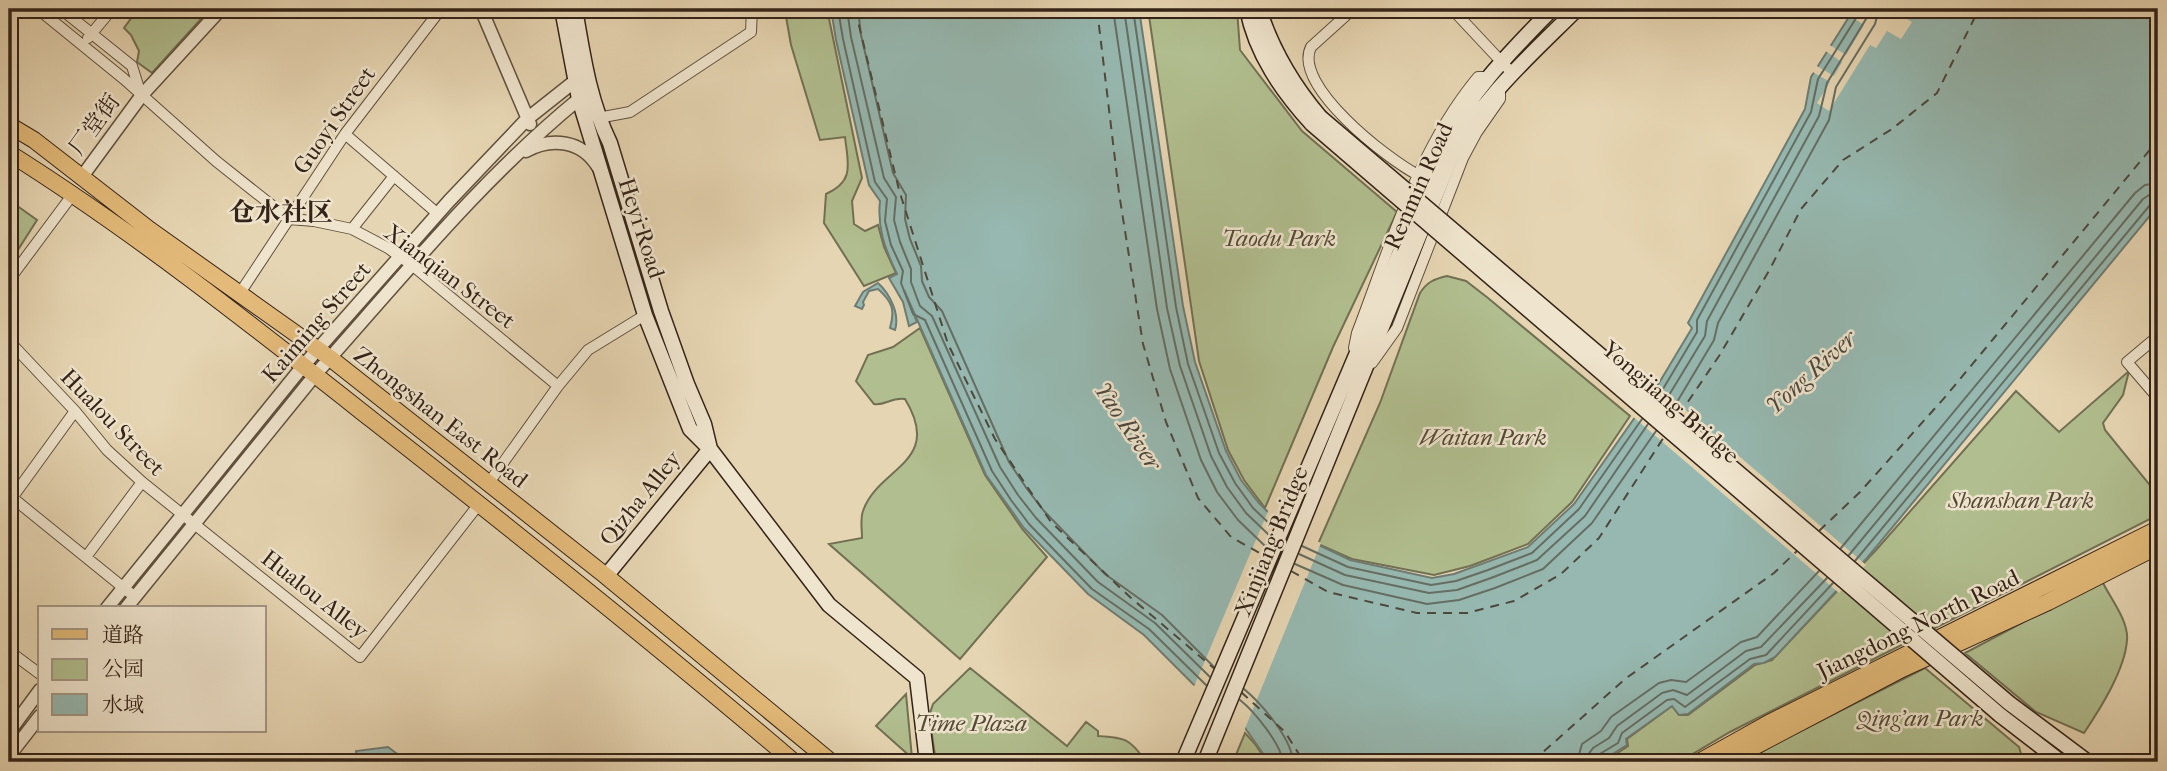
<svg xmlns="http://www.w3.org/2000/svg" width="2167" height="771" font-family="'IM FELL French Canon','Noto Serif SC',serif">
<rect width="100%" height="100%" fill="#e6d5b2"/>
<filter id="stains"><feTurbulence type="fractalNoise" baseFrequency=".00286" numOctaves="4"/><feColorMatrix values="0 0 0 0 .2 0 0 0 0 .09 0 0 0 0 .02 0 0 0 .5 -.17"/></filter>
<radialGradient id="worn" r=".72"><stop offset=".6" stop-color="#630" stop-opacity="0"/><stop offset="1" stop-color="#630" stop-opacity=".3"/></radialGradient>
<path fill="#b1be8f" stroke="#727054" stroke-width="2" d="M130 9H210L152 73 137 62 139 51 131 35 124 28 132 17 129 14Z
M827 9 862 178 852 201 854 224 865 231 878 225 884 247 896 273 864 286 824 223 826 194C855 181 848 164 845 137L820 140 791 45 785 11Z
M1148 9H1237L1240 50 1302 131 1397 212 1333 347 1265 508 1244 480 1228 450 1199 361Z
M9 200 37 220 9 264Z
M1447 276 1466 281 1488 298 1630 416 1572 502 1528 544 1470 566 1434 575 1352 559 1318 544 1380 403 1420 293C1427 282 1434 279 1447 276Z
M920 328 985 475 1023 530 1047 557 960 659 829 544 862 538C862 529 860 519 863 511 878 467 944 463 905 399 891 397 885 406 874 404L856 381 868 355 893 347Z
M2129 371 2123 395 2103 423 2105 430 2158 495V515L1730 732 1679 762H1618L1613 756 1628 746 1627 739 1672 706 1679 715H1688L1755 665 1772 660 1877 549 2016 391 2059 432Z
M2102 581C2110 598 2129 621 2127 640 2125 670 2100 709 2084 733L2036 712 1965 653Z
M970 668 1067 746 1086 722 1098 731V736C1129 738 1128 739 1147 762H936L929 716 933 704Z
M1925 668 2019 747 2023 760 2022 762H1746L1773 745Z
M906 694 912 758 876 726Z
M1245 733 1255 744 1267 762H1233Z"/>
<path fill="#96b8b0" stroke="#6f7c73" stroke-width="2" d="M831 9H1139L1183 306 1195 362 1226 451 1241 480 1259 503 1285 529 1350 560 1432 578 1454 574 1528 547 1574 504 1659 383 1692 328 1688 323 1805 109 1811 77 1854 9H2158V206L1867 558 1775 657 1764 663 1754 664 1688 714 1679 715 1672 706 1626 739 1627 745 1600 762H1275L1273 760 1269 762 1238 718 1193 684 1144 635 1088 594 1024 528 986 475 904 290 917 322 909 326 903 302 889 278 897 274C885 249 877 228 880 201L869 185 836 40Z
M878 283C890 294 900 314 895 330L890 328C895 311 893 302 878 289L869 291 863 302 864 305 862 309 855 306 863 292Z
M388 747 408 762H364L363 758 357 759 356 751Z"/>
<path fill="#e6d5b2" d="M1850 9H1856L1869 17 1874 9H1902L1899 14 1912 22 1901 39 1887 31 1876 48 1870 45 1829 111 1817 103 1830 82 1811 71 1815 65 1834 76 1842 62 1824 50 1828 44 1846 55 1864 25 1847 14Z
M1655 384 1866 565 1839 593 1631 415Z
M1269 509 1287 526 1321 543 1244 731 1235 720 1193 689Z"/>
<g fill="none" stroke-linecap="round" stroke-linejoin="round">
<path stroke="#656e64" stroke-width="2" d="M838 9 843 39 875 182 887 199 885 221 891 245 903 271 901 283 913 314 925 320 992 471 1011 500 1029 524 1092 589 1149 629 1206 685
M847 9 851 37 884 178 896 197 894 220 900 242 911 269V282L920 306 932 316 1000 467 1018 495 1036 518 1098 582 1155 623 1210 677
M858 9 861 35 893 173 906 195 905 219 910 239 921 266 922 281 929 297 942 311 1009 462 1027 489 1044 511 1105 574 1162 615 1214 667
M1113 9 1157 309 1170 369 1201 460 1217 492 1238 520 1265 546
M1124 9 1167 308 1180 366 1211 456 1227 487 1246 513 1270 536
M1133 9 1176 307 1188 364 1219 453 1235 483 1253 508 1273 527
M1660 394 1697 332V320L1811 112 1818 79 1858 15 1859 9
M1666 400 1705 336 1707 321 1819 116 1827 83 1866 19 1868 9
M1674 407 1714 340 1718 323 1829 120 1836 87 1875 24 1879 9
M1302 546 1348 567 1431 585 1456 581 1488 570 1532 553 1579 509 1642 419
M1841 548 2135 193 2145 185 2158 183
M1299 554 1345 575 1429 593 1457 590 1491 578 1537 560 1585 516 1648 424
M1849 555 2143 199 2149 195 2158 193
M1855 561 2150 205 2158 202
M1295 564 1343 585 1427 604 1459 600 1495 588 1543 569 1592 523 1656 431
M1244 689C1262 704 1292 739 1293 762
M1240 700C1254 711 1281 744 1283 762
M1577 762 1582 744 1601 731 1611 717 1659 683 1671 680 1686 682 1741 642 1757 637 1819 571
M1587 762 1588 755 1593 748 1609 738 1617 726 1662 693 1673 690 1687 695 1746 651 1761 647 1827 578
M1596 762 1598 755 1618 743 1622 733 1667 700 1674 699 1685 707 1750 659 1766 655 1833 583"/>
<path stroke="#4c483e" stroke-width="2" stroke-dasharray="9 7" stroke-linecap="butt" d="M855 9 899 190 948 344 995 439 1051 522 1130 597 1216 670
M1097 9 1119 193 1143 344 1166 422 1198 498 1231 537 1265 556
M1679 415 1719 356 1770 269 1801 209 1843 160 1892 129 1937 93 1979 9
M1819 531 1860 492 1946 396 2158 140
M1291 571 1328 592 1417 613H1467L1514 601 1561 574 1599 538 1664 437
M1241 692 1285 732 1304 762
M1532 762 1625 679 1774 573 1799 549"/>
<defs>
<path id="minor" d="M38 9 124 79 216 161 289 219 314 221 352 229 388 248 413 266 558 386
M61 9 132 66 141 95
M1353 9 1311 47C1292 85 1387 159 1418 175
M1452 9 1512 73
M88 38 112 9
M598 118 630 112 751 32 752 9
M345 134 438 214
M352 229 394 176
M9 280 73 194
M240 293 345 134 441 9
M2158 336 2127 362 2158 398
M9 341 75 411 107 450 142 482 360 657 479 504
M1354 348 1357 333C1391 245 1417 150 1478 77H1489
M1372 363 1397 328 1463 158 1477 132 1500 99V87
M488 484 558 386 588 350 645 315
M9 495 135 597
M12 498 75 411
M86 557 142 482
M9 651 40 674"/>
<path id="tertiary" d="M481 9 530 124
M526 151C551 137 582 140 598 167
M81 178 142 95 221 9
M107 608 303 366 449 201 527 119 575 81
M126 608 315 375C399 281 481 179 579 99
M9 732 40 690
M9 756 40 716"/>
<path id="secondary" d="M562 9 579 99 645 315 690 429 710 449 606 576
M575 9C583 55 589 100 610 143L661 311 687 384 704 424 710 449 829 605 917 678 927 762
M1247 9C1256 54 1282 91 1312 124
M1259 9C1272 50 1292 84 1320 117
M2009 703 2088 762
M2000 715 2061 762
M1183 762 1411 226C1421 200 1430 172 1442 147 1469 93 1511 51 1552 9
M1205 762 1452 155C1482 97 1532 54 1577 9"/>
<path id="primary" d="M9 125 34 140 150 230 330 358 606 576 831 762
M9 153C136 233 253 326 371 419 514 531 656 644 794 762
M1699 762 1769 723 2158 529
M1725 762 1902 669 2048 602 2158 546"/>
</defs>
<use href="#minor" stroke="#60503e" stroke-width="12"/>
<use href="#tertiary" stroke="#60503e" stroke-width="15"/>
<use href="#secondary" stroke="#342318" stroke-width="17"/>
<use href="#primary" stroke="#342318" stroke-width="18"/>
<use href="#minor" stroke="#efe4cd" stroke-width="10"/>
<use href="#tertiary" stroke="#efe4cd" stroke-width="12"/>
<use href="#secondary" stroke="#efe4cd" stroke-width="14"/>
<use href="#primary" stroke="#e3ba79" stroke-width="16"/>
<defs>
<path id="secondary-bridge" d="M1320 117 2009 703
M1312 124 2000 715"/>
</defs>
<use href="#secondary-bridge" stroke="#342318" stroke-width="17" stroke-linecap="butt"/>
<use href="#secondary-bridge" stroke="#efe4cd" stroke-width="14"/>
</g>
<g text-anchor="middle" stroke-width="5" stroke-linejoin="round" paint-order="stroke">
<g font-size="23" fill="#342318" stroke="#efe4cd">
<text transform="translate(334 120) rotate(-55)" y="8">Guoyi Street</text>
<text transform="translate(94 124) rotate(-54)" y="8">厂堂街</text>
<text transform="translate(1418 186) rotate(-66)" y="8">Renmin Road</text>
<text transform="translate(642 228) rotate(72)" y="8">Heyi Road</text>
<text transform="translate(450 276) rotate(37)" y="8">Xianqian Street</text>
<text transform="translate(316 322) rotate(-49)" y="8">Kaiming Street</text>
<text transform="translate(1671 402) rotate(41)" y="8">Yongjiang Bridge</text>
<text transform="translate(441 417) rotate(38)" y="8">Zhongshan East Road</text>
<text transform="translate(113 422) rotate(46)" y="8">Hualou Street</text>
<text transform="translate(640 498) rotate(-51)" y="8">Qizha Alley</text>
<text transform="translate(1271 541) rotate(-68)" y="8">Xinjiang Bridge</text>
<text transform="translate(315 594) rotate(38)" y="8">Hualou Alley</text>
<text transform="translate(1918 624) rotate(-26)" y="8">Jiangdong North Road</text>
</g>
<g font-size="23" font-style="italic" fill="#534a36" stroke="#efe4cd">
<text x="1279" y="246">Taodu Park</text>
<text x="1483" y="445">Waitan Park</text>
<text x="2021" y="508">Shanshan Park</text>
<text x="1920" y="726">Qing'an Park</text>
<text x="971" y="731">Time Plaza</text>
</g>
<g font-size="24" font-style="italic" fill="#4c483e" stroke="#efe4cd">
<text transform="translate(1811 372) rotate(-42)" y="8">Yong River</text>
<text transform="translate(1128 426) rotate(56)" y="8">Yao River</text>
</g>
<g font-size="26" font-weight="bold" fill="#342318" stroke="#efe4cd">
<text x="281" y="221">仓水社区</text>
</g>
</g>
<rect width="2167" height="771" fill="none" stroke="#e6d5b2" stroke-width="35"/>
<rect x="10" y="10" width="2146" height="750" fill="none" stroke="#342318" stroke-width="3.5"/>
<rect x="18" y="18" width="2132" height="736" fill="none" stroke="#342318" stroke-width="2"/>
<rect x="38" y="606" width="228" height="126" fill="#efe4cd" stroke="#a49785" stroke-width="2"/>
<rect x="52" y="629" width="35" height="10" fill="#e3ba79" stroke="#a49785" stroke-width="2"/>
<text x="102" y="642" font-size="21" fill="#342318">道路</text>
<rect x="52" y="659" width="35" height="21" fill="#b1be8f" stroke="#a49785" stroke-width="2"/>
<text x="102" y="676" font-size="21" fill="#342318">公园</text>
<rect x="52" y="694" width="35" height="21" fill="#96b8b0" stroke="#a49785" stroke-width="2"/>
<text x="102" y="712" font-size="21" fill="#342318">水域</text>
<rect width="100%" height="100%" filter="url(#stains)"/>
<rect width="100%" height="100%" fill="url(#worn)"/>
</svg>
